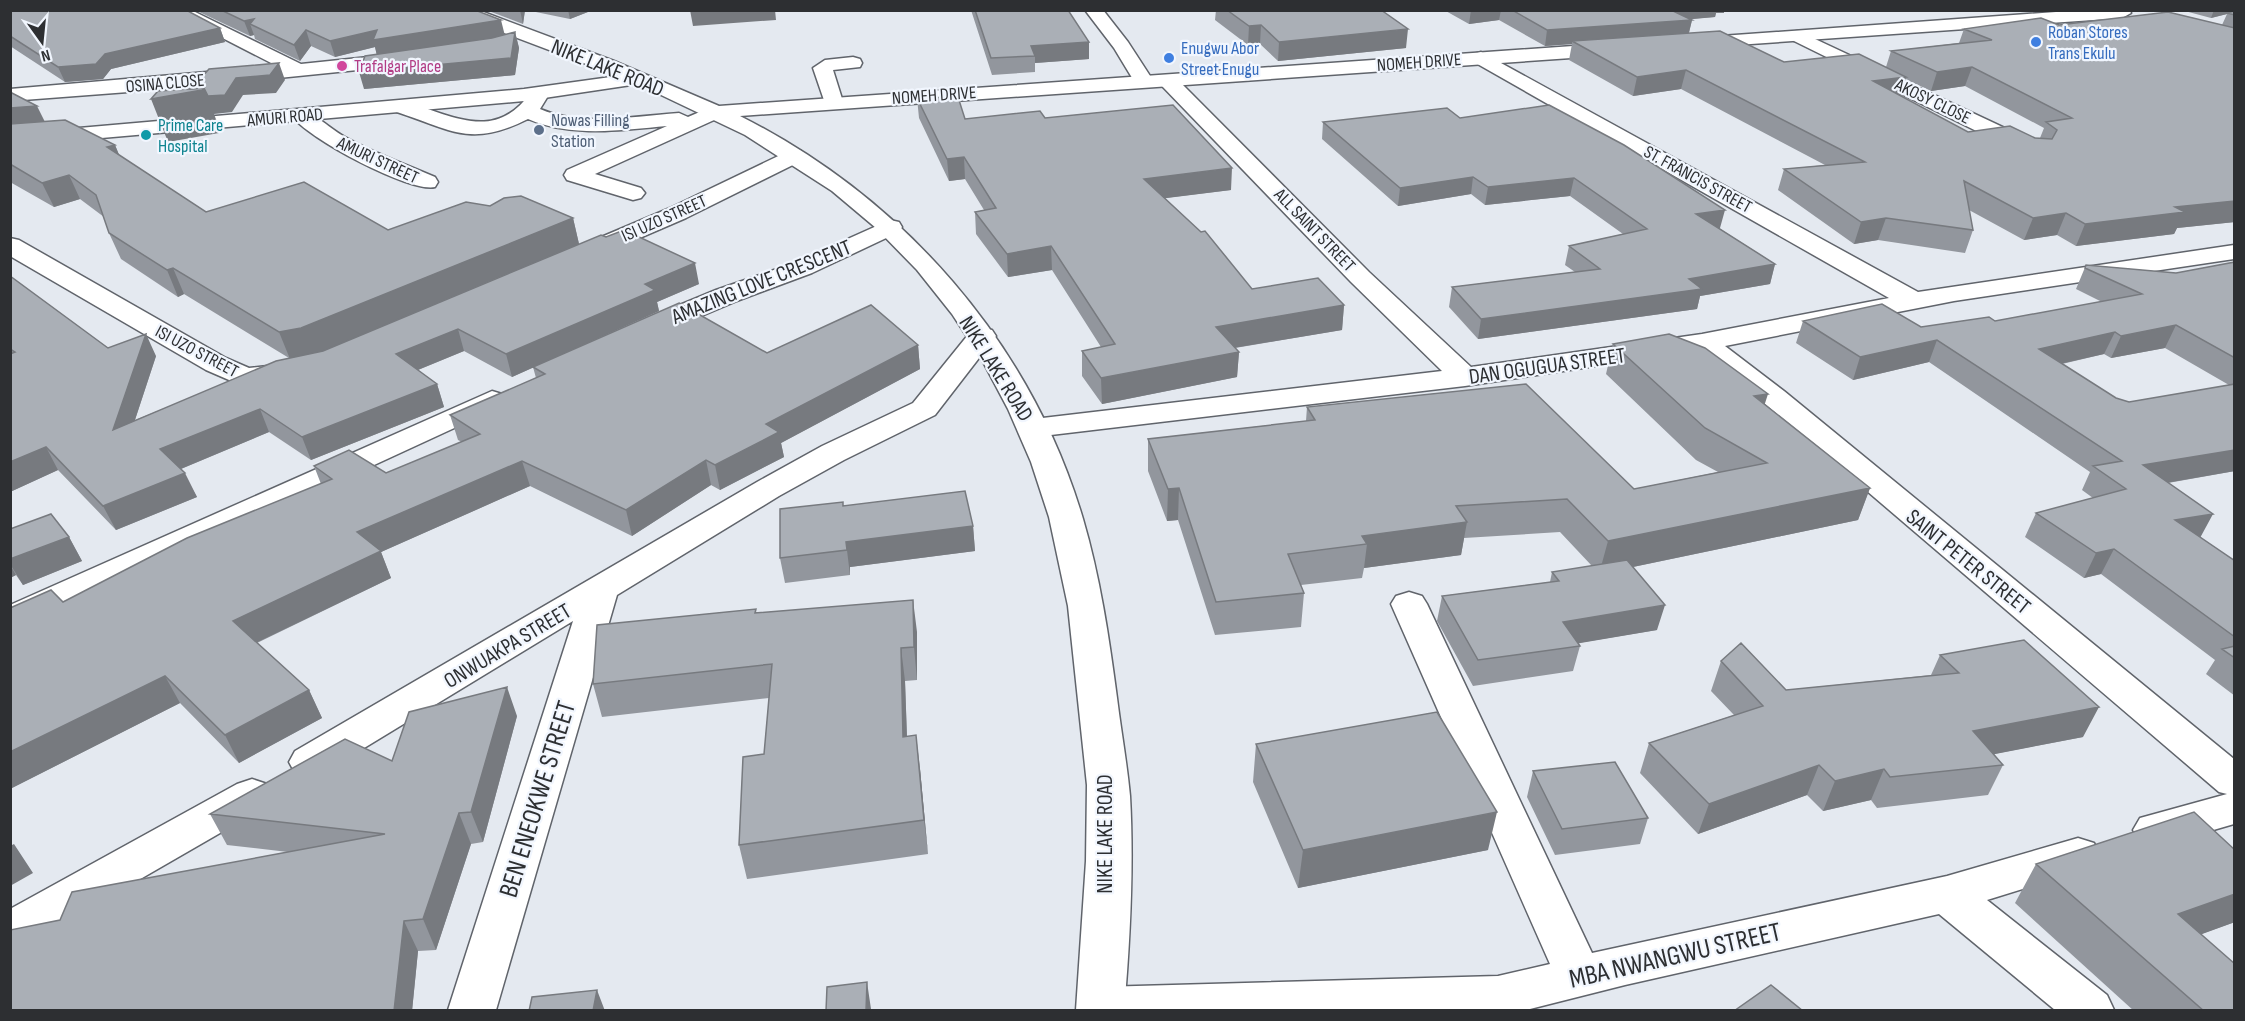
<svg xmlns="http://www.w3.org/2000/svg" width="2245" height="1021" font-family="'Sofia Sans Condensed',sans-serif">
<rect width="100%" height="100%" fill="#e4e9f0"/>
<g fill="none" stroke-linecap="round" stroke-linejoin="round">
<defs>
<path id="minor" d="M168 10H191L301 64 407 53 416 59 407 65 181 88 10 101V89L277 66Z
M1085 10H1103L1128 42 1154 82 1151 86H1137L1114 48Z
M1798 31 2039 144 2042 149 2039 154H2023L1792 40 1789 36 1792 32Z
M1481 52 1918 292 2234 245V259L1954 301 1725 346 1784 391 2234 759V824L2155 847 2140 842 2133 830 2140 818 2227 794 2219 792 1764 403 1696 351 1465 386 1034 437 1023 434 1019 428 1023 422 1034 419 1442 371 1351 282 1161 85 1158 81 1161 77H1175L1369 272 1471 367 1702 334 1889 298 1474 62 1472 58 1474 54Z
M853 57 860 59 862 63 860 67 833 70 843 102 840 106H826L813 68 825 60Z
M538 90 545 92 548 96 540 109C582 127 634 116 679 113L688 117 709 108H723L726 112 723 116 595 174 641 188 645 193 641 198 633 200 567 180 564 175 567 170 667 126C622 130 571 138 528 119 470 148 452 130 394 111L391 107 394 103 401 101C450 113 494 145 531 92Z
M302 110C314 113 332 130 345 137 374 153 405 164 435 177L438 182 435 187C410 193 307 138 292 116L295 112Z
M793 149 801 151 804 156 801 161 686 218 598 256 589 258 580 256 577 251 580 246 670 208Z
M890 220 899 222 902 227 899 232 812 273 734 302 661 333 651 335 641 333 637 327 641 321 716 290 794 263Z
M10 238 19 240 226 358 249 368 286 364 296 367 300 373 296 379 246 386 236 383 206 370 10 256Z
M982 328 992 330 996 336 935 415 844 460 779 496 617 595 496 1010H448L573 621 323 773 309 777 295 773 289 762 295 751 757 482 822 446 913 403 972 330Z
M492 391 502 394 507 400 502 406 23 627 10 631V605Z
M1409 592 1422 596 1427 604 1592 953 1947 876 2078 838 2094 843 2100 855 2094 867 1987 900 2107 995 2114 1010H2055L1939 914 1625 985 1526 1010H1077L1083 993 1100 987 1498 976 1550 964 1391 604 1396 596Z
M252 779 267 784 273 795 267 806 26 945 10 951V909L237 784Z"/>
<path id="major" d="M452 10H478L614 61 719 106 1615 43 1624 49 1615 55 740 116C903 198 1031 343 1083 519 1100 577 1109 637 1117 698 1121 731 1127 763 1130 796 1134 867 1130 941 1124 1010H1076L1086 861 1087 785 1068 606 1049 517 1031 462 1008 409 981 358 952 314 917 270 876 228 832 191 745 135 638 84 524 101 10 146V134L524 89 618 76 454 14Z
M2083 10H2129L2131 13 2122 18 1693 48 1684 43 1693 38Z"/>
</defs>
<use href="#minor" stroke="#60646b" stroke-width="3"/>
<use href="#major" stroke="#60646b" stroke-width="3"/>
<use href="#minor" fill="#fff" fill-rule="evenodd"/>
<use href="#major" fill="#fff" fill-rule="evenodd"/>
</g>
<path fill="#92969d" fill-rule="evenodd" d="M10 10 220 28 225 42 111 69 103 79 65 82 10 46Z
M195 10H475L505 35 515 32 519 48 515 75 364 89 377 55 375 47 335 57 311 46 300 61 255 39 254 35 250 36Z
M486 10H525L523 24Z
M526 10H593L570 19Z
M971 10H1068L1089 59 1035 63V72L992 75Z
M1216 10H1381L1406 48 1278 61 1260 44 1248 45 1215 20Z
M1444 10H1724V13H1716L1715 17 1689 19 1692 20 1689 33 1784 62 1886 67 1891 51 1959 43 1964 29 2059 25H2222L2227 14 2211 18 2181 10H2235V222L2177 228 2174 234 2076 246 2057 235 2024 240 1969 210 1973 230 1965 253 1878 240 1854 244 1778 190 1784 169 1825 165 1681 89 1633 96 1569 60 1572 44 1545 46 1499 20 1469 24ZM1905 79 1931 91 1965 86 2044 128 2040 138 1968 132 1900 96Z
M10 92 44 121 115 145 119 155 206 212 388 230 573 218 579 244 699 284 657 302 659 311 512 377 464 351 418 370 437 384 444 407 311 460 269 432 181 469 197 497 116 530 58 470 10 492V276L108 348 156 356 135 420 289 358 184 294 178 297 121 259 109 233 104 217 80 199 54 207 10 182Z
M917 98 965 119 1045 118 1231 190 1165 198 1252 289 1344 305 1342 330 1235 348 1239 352 1237 377 1102 404 1082 376V351L1101 347 1052 270 1008 277 976 234 975 212 984 210 965 179 949 181 919 118Z
M1460 118 1720 228H1719L1775 264 1770 284 1700 296 1697 309 1478 339 1449 307 1452 287 1575 272 1565 265 1569 246 1623 234 1570 196 1485 205 1471 194 1398 206 1322 139 1323 122Z
M2235 262V471L2168 483 2200 537 2235 561V696L2206 674 2215 660 2101 574 2084 578 2025 537 2036 513 2093 498 2082 490 2090 472 1929 362 1853 380 1796 343 1803 321 1921 327 1995 321 2102 302 2076 289 2086 265 2176 273ZM2165 348 2229 385 2129 402 2116 398 2062 364 2104 354 2111 358Z
M1613 344 1765 404 1870 488 1858 520 1633 567 1657 630 1578 643 1580 646 1573 671 1473 686 1437 621 1442 596 1550 582 1552 572 1592 566 1560 532 1464 538 1461 555 1364 568 1362 578 1301 585 1304 593 1301 627 1215 635 1178 520 1167 521 1148 471V439L1306 421 1307 407 1634 489 1718 472 1696 460 1606 374Z
M918 345 920 369 781 443 784 457 720 490 711 485 632 536 530 486 381 552 391 578 257 643 309 690 322 718 239 763 180 703 10 789V608L63 602 321 484 314 466 386 473 462 442 458 440 450 415 536 378 533 367 767 353Z
M844 506 973 526 975 551 850 567V575L785 583 780 558Z
M10 529 69 537 82 561 23 585 16 575 10 578Z
M756 612 917 632V680L905 681 907 736 920 769 928 854 747 879 739 845 764 754 769 698 602 717 593 684Z
M1940 655 2083 737 1994 754 2003 765 1988 795 1877 808 1871 800 1823 811 1807 795 1698 834 1640 773 1649 743 1734 715 1711 691 1721 661 1786 690 1931 675Z
M517 716 483 842 471 844 436 950 418 951 412 1011H10L60 920 288 852 227 845 210 814 392 761Z
M1256 744 1488 850 1298 888 1253 782Z
M1533 771 1648 818 1640 844 1555 855 1527 797Z
M2235 850V922L2201 934 2235 1011H2134L2015 903 2036 864Z"/>
<path fill="#777a7f" d="M520 10H525L523 24Z
M568 10H593L570 19Z
M690 10H775L776 20 693 26Z
M1471 10H1501L1499 20 1469 24Z
M1663 10H1724V13H1716L1715 17 1661 22Z
M2214 10H2235L2227 13V14L2211 18Z
M254 19 250 24 254 35 250 36 244 21Z
M501 20 505 36 377 56 375 47 335 57 330 41 377 30Z
M1692 20 1688 36 1572 41V44L1545 46 1547 30Z
M1261 25 1260 44 1248 45 1249 26Z
M220 28 225 42 111 69 103 79 65 82 58 67 105 54Z
M1408 29 1406 48 1278 61 1279 42Z
M306 30 311 46 300 61 294 45Z
M515 32 519 48 515 75 364 89 359 72Z
M1089 42V59L1035 63V56L1031 46Z
M279 63 285 80 276 93 243 95 232 112 214 114 220 130 219 133 168 142 151 99 204 88Z
M1972 67 1965 86 1931 91 1937 72Z
M1686 70 1681 89 1633 96 1637 77Z
M1906 77 1900 96 1873 81Z
M37 106 48 128 10 132V108Z
M115 145 125 169 107 147Z
M964 157 965 179 949 181 947 159Z
M1232 168 1231 190 1143 201 1144 179Z
M69 175 80 199 54 207 42 183Z
M1473 177 1471 194 1398 206 1400 188Z
M1574 178 1570 196 1485 205 1488 187Z
M2235 196V222L2177 228 2174 234 2076 246 2085 224Z
M1725 210 1720 228 1692 232 1696 214Z
M2066 213 2057 235 2024 240 2033 218Z
M573 218 579 244 311 356 290 359 279 332Z
M1886 218 1878 240 1854 244 1861 222Z
M1051 246 1052 270 1008 277 1007 254Z
M695 263 699 284 657 302 659 311 512 377 506 354 645 284Z
M1775 264 1770 284 1700 296 1697 309 1478 339 1481 319 1689 279Z
M173 268 184 294 178 297 167 270Z
M1344 305 1342 330 1215 351 1216 327Z
M2176 325 2165 348 2111 358 2121 336Z
M458 329 464 351 403 376 396 354Z
M2115 332 2104 354 2029 371 2039 349Z
M146 334 156 356 124 453 113 430Z
M1937 340 1929 362 1853 380 1860 357Z
M918 345 920 369 781 443 784 457 720 490 715 465 766 424Z
M1239 352 1237 377 1102 404 1101 378Z
M437 384 444 407 311 460 302 437Z
M1768 394 1758 425 1754 396Z
M260 409 269 432 171 473 160 449Z
M46 447 58 470 10 492V462Z
M2235 450V471L2131 489 2143 465Z
M706 460 711 485 632 536 626 510Z
M522 461 530 486 381 552 391 578 245 648 233 621 357 532Z
M185 473 197 497 116 530 103 506Z
M1179 488 1178 520 1167 521 1168 489Z
M1870 488 1858 520 1599 574 1608 541Z
M2213 514 2200 538 2175 520Z
M1467 522 1461 555 1364 568 1367 544 1362 536Z
M973 526 975 551 850 567V575L846 542Z
M69 537 82 561 23 585 10 564V559Z
M2114 549 2101 574 2084 578 2096 553Z
M10 565 16 575 10 578Z
M913 600 917 632V680L914 647Z
M1665 605 1657 630 1557 647 1563 622Z
M901 648 905 681 908 770 903 737Z
M165 676 180 703 10 789V752Z
M507 687 517 716 483 842 471 812Z
M309 690 322 718 239 763 225 735Z
M2099 707 2083 737 1959 761 1973 731Z
M916 735 920 769 928 854 924 820Z
M1819 765 1807 795 1698 834 1709 804Z
M1884 769 1871 800 1823 811 1835 781Z
M1497 812 1488 850 1298 888 1303 850Z
M459 813 471 844 436 950 423 919Z
M14 844 33 873 10 886V846Z
M2235 894V922L2153 952 2178 914Z
M404 921 418 951 412 1011H394Z
M867 982 871 1009V1011H866Z
M597 990 605 1011H593Z"/>
<path fill="#aaafb6" stroke="#777a7f" stroke-width="1.5" d="M10 10H186L220 28 105 54 96 64 58 67 10 36Z
M221 10H475L501 20 373 40 377 30 330 41 306 30 294 45 250 24 254 19 244 21Z
M975 10H1068L1089 42 1031 46 1035 56 991 58Z
M1227 10H1381L1408 29 1279 42 1261 25 1249 26Z
M1512 10H1671L1692 20 1547 30Z
M2235 11V15L2227 13Z
M2168 12 2235 28V201L2175 207 2185 212 2085 224 2066 213 2033 218 1964 181 1973 230 1886 218 1861 222 1784 169 1865 162 1686 70 1637 77 1572 41 1720 31 1784 62 1859 54 1906 77 1873 81 1968 132 2010 126 2035 138 2052 139 2057 130 2046 122 2072 118 1972 67 1937 72 1891 51 1992 40 1964 29 2041 18 2059 25Z
M515 32 511 58 359 72 365 56 492 38Z
M279 63 270 75 236 78 225 95 208 96 204 88 191 89 209 69Z
M204 88 202 90 151 99 158 91Z
M10 92 37 106 10 108Z
M958 97 965 119 1040 111 1045 118 1173 105 1232 168 1144 179 1201 232 1205 231 1252 289 1318 278 1344 305 1216 327 1239 352 1101 378 1082 351 1115 344 1051 246 1007 254 975 212 996 208 964 157 947 159 917 98Z
M1549 105 1624 145 1725 210 1696 214 1775 264 1689 279 1702 289 1481 319 1452 287 1600 269 1569 246 1647 229 1574 178 1488 187 1473 177 1400 188 1323 122 1447 108 1460 118Z
M65 120 115 145 107 147 206 212 304 182 388 230 466 202 490 206 504 198 521 196 573 218 301 328 279 332 173 268 167 270 109 233 96 195 69 175 42 183 10 164V124Z
M624 230 695 263 645 284 655 290 506 354 458 329 396 354 437 384 302 437 260 409 160 449 185 473 103 506 46 447 10 462V354L15 352 10 349V276L108 348 146 334 113 430 276 361 323 351 601 235 606 237Z
M2235 262V358L2176 325 2121 336 2115 332 2039 349 2116 398 2129 402 2235 384V450L2143 465 2213 514 2175 520 2235 561V637L2114 549 2096 553 2036 513 2126 489 2093 466 2122 461 1937 340 1860 357 1803 321 1882 304 1921 327 1989 317 1995 321 2142 294 2085 268 2086 265 2176 273Z
M679 303 767 353 871 305 918 345 766 424 779 432 715 465 706 460 626 510 522 461 357 532 381 551 233 621 309 690 225 735 165 676 10 752V608L51 590 63 602 187 538 332 479 314 466 349 450 386 473 480 434 450 415 545 374 533 367Z
M1669 334 1705 348 1768 394 1754 396 1870 488 1608 541 1567 499 1456 506 1467 522 1362 536 1367 544 1288 554 1304 593 1216 602 1179 488 1168 489 1148 439 1315 420 1307 407 1526 384 1634 489 1767 463 1705 428 1613 344Z
M965 491 973 526 846 542 847 550 780 558V509L843 502V506Z
M51 514 69 537 10 559V529Z
M1627 560 1665 605 1563 622 1580 646 1478 660 1442 596 1559 581 1552 572Z
M913 600 914 647 901 648 903 737 916 735 924 820 739 845 743 757 764 754 772 664 593 684 597 625 756 609 755 613Z
M2024 640 2099 707 1973 731 2003 765 1890 777 1884 769 1835 781 1819 765 1709 804 1649 743 1763 706 1721 661 1741 643 1786 690 1959 673 1940 655Z
M2235 646V658L2222 649Z
M507 687 471 812 459 813 423 919 404 921 394 1011H10V930L60 920 72 892 385 834 210 814 345 739 392 761 409 712Z
M1437 712 1497 812 1303 850 1256 744Z
M1615 762 1648 818 1562 829 1533 771Z
M2194 812 2235 850V894L2178 914 2235 964V1011H2204L2036 864Z
M867 982 866 1011H826L827 987Z
M1771 985 1803 1011H1734Z
M597 990 593 1011H529L532 997Z"/>
<g fill="#3f7fe0" stroke="#f1f6fe" stroke-width="2">
<circle cx="2036" cy="42" r="6"/>
<circle cx="1169" cy="58" r="6"/>
</g>
<circle fill="#d1479c" stroke="#f1f6fe" stroke-width="2" cx="342" cy="66" r="6"/>
<circle fill="#5c6f8a" stroke="#f1f6fe" stroke-width="2" cx="539" cy="130" r="6"/>
<circle fill="#0f9aa8" stroke="#f1f6fe" stroke-width="2" cx="146" cy="135" r="6"/>
<g text-anchor="middle" stroke-width="4.5" stroke-linejoin="round" paint-order="stroke">
<g font-size="18" fill="#366cbe" stroke="#f1f6fe" text-anchor="start">
<text x="2048" y="38">Roban Stores<tspan x="2048" dy="21">Trans Ekulu</tspan></text>
<text x="1181" y="54">Enugwu Abor<tspan x="1181" dy="21">Street Enugu</tspan></text>
</g>
<g font-size="18" fill="#2d2f32" stroke="#f1f6fe">
<text transform="translate(1419 62) rotate(-4)" y="6">NOMEH DRIVE</text>
<text transform="translate(165 83) rotate(-5)" y="6">OSINA CLOSE</text>
<text transform="translate(934 95) rotate(-4)" y="6">NOMEH DRIVE</text>
<text transform="translate(1933 101) rotate(26)" y="6">AKOSY CLOSE</text>
<text transform="translate(285 117) rotate(-5)" y="6">AMURI ROAD</text>
<text transform="translate(378 160) rotate(25)" y="6">AMURI STREET</text>
<text transform="translate(1698 179) rotate(29)" y="6">ST. FRANCIS STREET</text>
<text transform="translate(664 218) rotate(-24)" y="6">ISI UZO STREET</text>
<text transform="translate(1315 230) rotate(46)" y="6">ALL SAINT STREET</text>
<text transform="translate(197 351) rotate(28)" y="6">ISI UZO STREET</text>
</g>
<g font-size="18" fill="#b23c85" stroke="#f1f6fe" text-anchor="start">
<text x="354" y="72">Trafalgar Place</text>
</g>
<g font-size="18" fill="#4e5e75" stroke="#f1f6fe" text-anchor="start">
<text x="551" y="126">Nowas Filling<tspan x="551" dy="21">Station</tspan></text>
</g>
<g font-size="18" fill="#0d838f" stroke="#f1f6fe" text-anchor="start">
<text x="158" y="131">Prime Care<tspan x="158" dy="21">Hospital</tspan></text>
</g>
<g font-size="22" fill="#2d2f32" stroke="#f1f6fe">
<text transform="translate(608 67) rotate(22)" y="8">NIKE LAKE ROAD</text>
<text transform="translate(761 281) rotate(-22)" y="8">AMAZING LOVE CRESCENT</text>
<text transform="translate(1547 365) rotate(-8)" y="8">DAN OGUGUA STREET</text>
<text transform="translate(997 368) rotate(58)" y="8">NIKE LAKE ROAD</text>
<text transform="translate(1969 561) rotate(39)" y="8">SAINT PETER STREET</text>
<text transform="translate(507 645) rotate(-31)" y="8">ONWUAKPA STREET</text>
<text transform="translate(1104 834) rotate(-90)" y="8">NIKE LAKE ROAD</text>
</g>
<g font-size="27" fill="#2d2f32" stroke="#f1f6fe">
<text transform="translate(537 799) rotate(-73)" y="9">BEN ENEOKWE STREET</text>
<text transform="translate(1675 955) rotate(-13)" y="9">MBA NWANGWU STREET</text>
</g>
</g>
<rect width="2245" height="1021" fill="none" stroke="#2d2f32" stroke-width="24"/>
<g transform="translate(42 42) rotate(165)" stroke="#f1f6fe" stroke-width="4.5" paint-order="stroke">
<path d="M0-4.5L10 22L0 15L-10 22Z" fill="#2d2f32"/>
<text y="-9" font-size="16" font-weight="bold" text-anchor="middle" fill="#2d2f32">N</text>
</g>
</svg>
